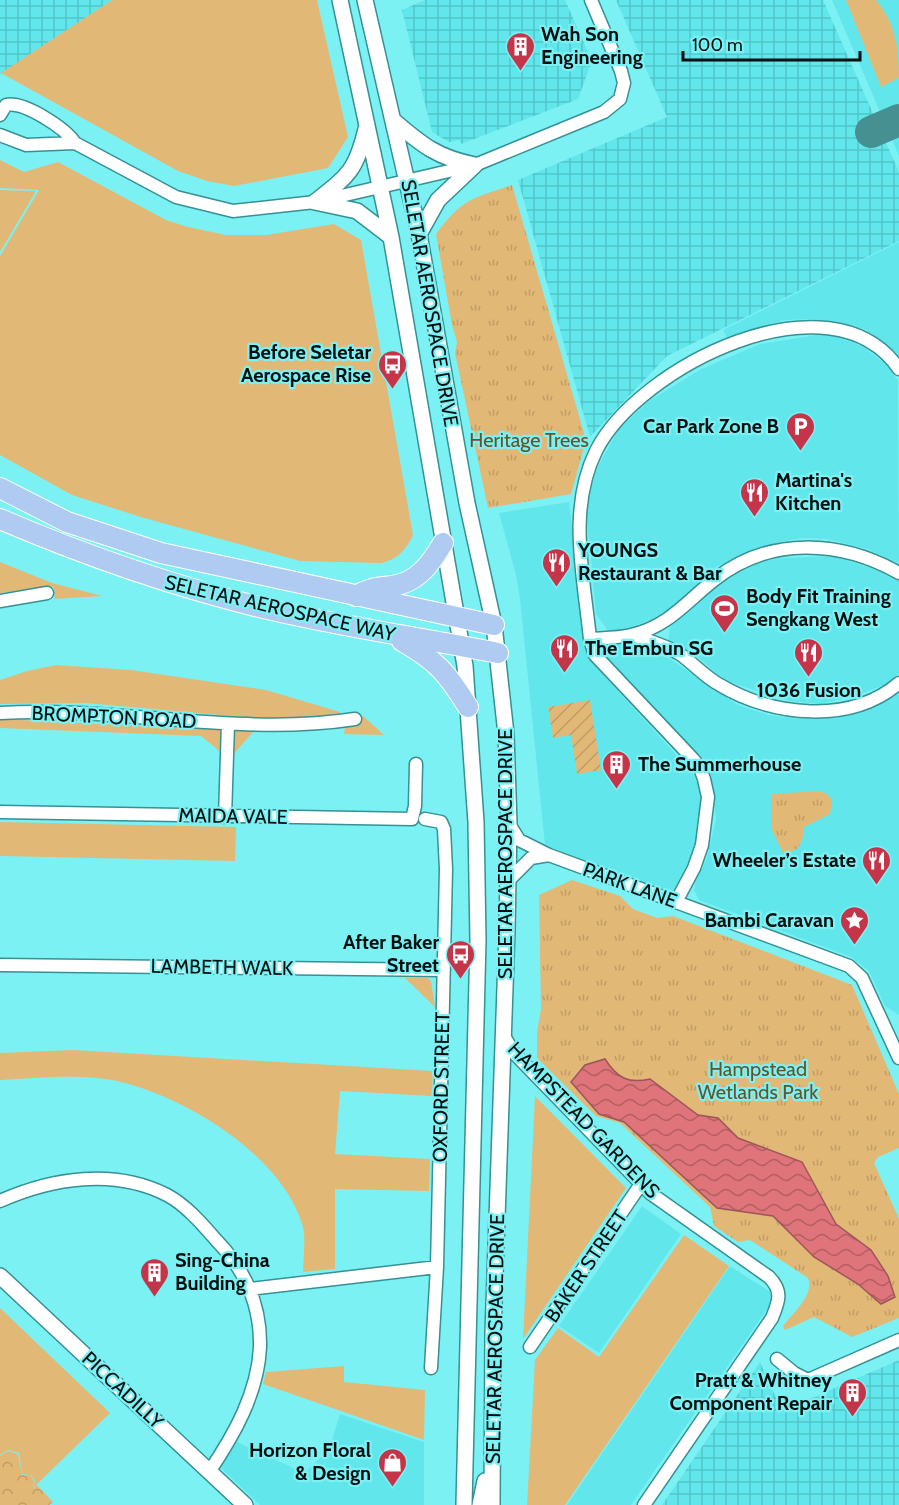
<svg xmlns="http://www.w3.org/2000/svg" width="899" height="1505" font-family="Cabin,sans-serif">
<defs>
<pattern id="industrial-grid" width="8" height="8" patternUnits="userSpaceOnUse" patternTransform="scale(1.5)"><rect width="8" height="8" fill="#61e7eb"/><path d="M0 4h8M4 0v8" fill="none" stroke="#52c5c8"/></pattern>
<pattern id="forest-crowns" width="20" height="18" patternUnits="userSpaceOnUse" patternTransform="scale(1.5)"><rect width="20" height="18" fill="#e2b876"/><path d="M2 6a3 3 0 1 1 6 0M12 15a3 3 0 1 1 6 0" fill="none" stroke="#c09d65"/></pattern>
<pattern id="park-tufts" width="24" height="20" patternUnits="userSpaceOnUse" patternTransform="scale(1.5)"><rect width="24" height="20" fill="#e2b876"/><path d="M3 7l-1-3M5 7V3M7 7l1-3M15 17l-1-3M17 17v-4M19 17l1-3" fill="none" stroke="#c09d65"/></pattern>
<pattern id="garden-furrows" width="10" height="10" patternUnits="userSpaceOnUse" patternTransform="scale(1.5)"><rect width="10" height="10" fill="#e2b876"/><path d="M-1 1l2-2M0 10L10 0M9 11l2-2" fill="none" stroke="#c09d65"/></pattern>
<pattern id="water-waves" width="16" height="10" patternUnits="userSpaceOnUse" patternTransform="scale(1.5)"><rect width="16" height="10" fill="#df747a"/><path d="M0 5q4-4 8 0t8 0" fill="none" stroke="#b25e63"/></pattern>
</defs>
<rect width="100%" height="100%" fill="#7cf1f4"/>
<path fill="#61e7eb" d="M832 0H899V156Z
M899 242V355L866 330 839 322 811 319 785 320 727 338 723 330Z
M817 335H832L864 347 889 367 898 381 899 563 867 549 827 539 801 538 776 543 740 556 716 567 680 602 661 616 632 627 608 631 596 614 586 507 597 468 618 430 649 401 701 369 760 344Z
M569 502 588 653 593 664 693 773 700 790 701 818 697 838 690 858 672 894 545 845 520 599 516 575 499 513Z
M832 556 875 569 899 581V673L886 684 856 696 820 704 790 701 732 683 717 674 691 651 668 641 670 628 677 619 690 611 719 582 738 571 761 561 781 558Z
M618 644 669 658 738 705 769 715 797 719 829 718 866 709 899 694V1015L885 1006 869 971 851 957 699 900 694 890 696 881 707 858 716 819 711 775 703 760 609 662 606 651 610 646Z
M642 1206 681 1234 599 1353 559 1326Z
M730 1266 769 1291 772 1297 770 1305 631 1505H567Z
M340 1414 424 1442V1505H260L220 1467 237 1442 304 1473 329 1450Z"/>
<path fill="url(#industrial-grid)" d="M0 0H112L0 75Z
M425 0H565L592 61 578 99 461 144 460 140 449 142 432 132 402 10Z
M616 0H823L899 172V241L667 356 590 437 518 180 667 117Z
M899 1360V1505H662L760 1362 782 1411Z"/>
<path fill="#e2b876" d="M112 0H317L348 137 328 168 234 186 207 181 178 171 1 73Z
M846 0H876C896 24 899 49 899 78L881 87Z
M0 160 24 172 58 162 166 220 188 227 226 235H266L334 224 361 240 413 535C405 551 398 559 381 563L300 561 144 518 72 495 0 455V256L39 190 0 188Z
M0 190 36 191 0 252Z
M0 562 52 583 102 596 55 599 54 587 0 593Z
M56 665 131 670 266 690 340 712 338 717 264 719 86 703 0 704V680L27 671Z
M363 716 384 735 344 734 345 727 352 725Z
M0 719 223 730 222 753 201 736 0 728Z
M232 730 254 731 230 758Z
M0 822 236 827 235 861 0 856Z
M405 978H427L431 981 435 1007Z
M73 1050 433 1071 432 1096 340 1091 335 1154 430 1159 429 1191 335 1189V1269L303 1272C303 1259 306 1240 303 1227 284 1159 196 1104 132 1085 92 1072 41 1078 0 1080V1053Z
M535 1096 626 1188 523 1339Z
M684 1235 729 1266 565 1505H527L535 1360 558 1328 599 1357Z
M0 1308 110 1413 33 1488 35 1481 31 1475 22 1474 19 1453 8 1450 0 1455Z
M344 1366V1382L425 1390 424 1440 263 1384 266 1372Z"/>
<path fill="url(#forest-crowns)" d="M8 1451 18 1454 22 1475H30L34 1481 33 1489 37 1485 53 1502 49 1505H0V1456Z"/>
<path fill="url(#park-tufts)" d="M512 185 586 440 571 494 488 508 455 353 457 342 452 325 436 234C463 198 471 199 512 185Z
M819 791 827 794 832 800 830 814 804 827C803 841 800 853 783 853L771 828V794Z
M572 880 620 896 633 909 657 918 673 916 852 985 899 1094V1148L878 1157 874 1163 899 1219V1318L852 1337 814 1317 785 1330 783 1326C793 1313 815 1294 808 1278L750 1240 738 1242 714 1226 710 1207 620 1123 596 1116 537 1058V1032L541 1009 539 895Z"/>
<path fill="url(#garden-furrows)" d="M590 700 601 770 577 774 571 735 553 738 548 707Z"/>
<path fill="url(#water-waves)" stroke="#9c565a" stroke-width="1.5" d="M605 1059C617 1078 628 1084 650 1079L698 1115 718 1118 738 1138 802 1162 836 1224 871 1250 888 1276 895 1297 881 1304 858 1284 814 1257 773 1216 717 1208 624 1122 599 1114 571 1082 585 1065Z"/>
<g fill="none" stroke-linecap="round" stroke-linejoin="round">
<path stroke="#479092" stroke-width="32" d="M871 132 899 120"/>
<defs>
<path id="minor" d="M0 115 6 105C24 101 65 128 75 143L176 197 233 211 315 202 475 165 604 112 620 99 624 83 621 71 591 0
M0 135 26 145 75 143
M0 601 47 593
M632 635C649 641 665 645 680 654 694 664 705 677 720 685 772 716 850 725 899 683
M590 639C604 638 618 638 631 635 668 627 687 601 714 580 769 536 840 540 899 573
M0 713C119 706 237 737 355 719
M0 812 412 819 415 806 416 764
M225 817 228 724
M425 819 441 822 444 829 446 869 437 1267 431 1368
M509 824 519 840 549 855 849 966 862 978 899 1058
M507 882 531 858 549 855
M676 902 694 868 702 845 708 797 704 779 700 768 693 759 595 655 590 639C584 577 567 510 596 451 638 367 831 270 899 369
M0 965 444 970
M504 1036 514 1053 650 1193 769 1277C783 1291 779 1301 772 1318L644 1505
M0 1201C52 1178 114 1168 167 1195 186 1205 203 1225 217 1241 245 1270 261 1306 260 1347 258 1393 234 1435 209 1472
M250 1289 437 1267
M530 1347 641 1184
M777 1359 794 1373 808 1380 899 1340"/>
<path id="tertiary" d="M340 0 391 237 465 666 476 822 478 940 464 1505
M365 0 419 234 467 503 494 625 506 734 509 824 507 930 493 1333 492 1505
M394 121C422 145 438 158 475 165
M315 202C348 176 356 171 366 129
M315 202 357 211 391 237
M419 234 438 200 475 165
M0 1276 245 1505
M480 1505 485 1481"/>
<path id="primary" d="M0 488 67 522 161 553 494 625
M0 519C84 555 167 584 255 606 335 626 417 637 498 653
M356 596C373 585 383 589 401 584 421 578 433 560 443 543
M402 641C437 661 447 673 468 707"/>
</defs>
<use href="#minor" stroke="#359194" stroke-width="15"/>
<use href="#tertiary" stroke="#359194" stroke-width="18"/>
<use href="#primary" stroke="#fff" stroke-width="22"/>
<use href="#minor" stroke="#fff" stroke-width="12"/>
<use href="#tertiary" stroke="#fff" stroke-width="15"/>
<use href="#primary" stroke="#b0cbf2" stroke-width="20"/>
</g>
<defs>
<symbol id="building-pin" viewBox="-11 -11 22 30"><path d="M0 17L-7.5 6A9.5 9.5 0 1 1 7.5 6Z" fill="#c53549" stroke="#7cf1f4"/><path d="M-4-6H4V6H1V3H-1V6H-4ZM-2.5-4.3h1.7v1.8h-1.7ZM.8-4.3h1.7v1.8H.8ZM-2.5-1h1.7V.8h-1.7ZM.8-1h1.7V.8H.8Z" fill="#fff"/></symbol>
<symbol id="bus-pin" viewBox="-11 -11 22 30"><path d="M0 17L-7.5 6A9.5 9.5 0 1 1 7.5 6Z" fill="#c53549" stroke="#7cf1f4"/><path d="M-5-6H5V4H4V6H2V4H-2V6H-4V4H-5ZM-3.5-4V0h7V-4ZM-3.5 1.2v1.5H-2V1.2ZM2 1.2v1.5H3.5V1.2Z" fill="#fff"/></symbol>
<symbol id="parking-pin" viewBox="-11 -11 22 30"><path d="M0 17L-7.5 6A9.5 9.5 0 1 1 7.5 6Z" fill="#c53549" stroke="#7cf1f4"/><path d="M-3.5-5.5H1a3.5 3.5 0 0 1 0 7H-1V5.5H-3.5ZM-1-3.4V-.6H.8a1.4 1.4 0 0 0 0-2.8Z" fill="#fff"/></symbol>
<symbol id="restaurant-pin" viewBox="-11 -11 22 30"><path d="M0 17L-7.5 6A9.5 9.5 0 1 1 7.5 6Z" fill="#c53549" stroke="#7cf1f4"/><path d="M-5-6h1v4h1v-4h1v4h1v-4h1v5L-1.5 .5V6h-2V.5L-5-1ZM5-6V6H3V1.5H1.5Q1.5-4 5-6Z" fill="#fff"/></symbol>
<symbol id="stadium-pin" viewBox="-11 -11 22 30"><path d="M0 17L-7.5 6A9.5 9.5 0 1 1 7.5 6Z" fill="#c53549" stroke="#7cf1f4"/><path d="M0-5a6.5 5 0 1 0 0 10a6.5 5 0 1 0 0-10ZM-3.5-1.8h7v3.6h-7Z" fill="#fff"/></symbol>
<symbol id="sight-pin" viewBox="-11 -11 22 30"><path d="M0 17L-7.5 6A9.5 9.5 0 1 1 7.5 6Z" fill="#c53549" stroke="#7cf1f4"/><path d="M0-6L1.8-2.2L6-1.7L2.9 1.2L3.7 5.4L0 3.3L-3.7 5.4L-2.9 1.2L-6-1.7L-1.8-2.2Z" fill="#fff"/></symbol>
<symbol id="shop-pin" viewBox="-11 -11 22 30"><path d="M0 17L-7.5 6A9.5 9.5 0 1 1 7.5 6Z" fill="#c53549" stroke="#7cf1f4"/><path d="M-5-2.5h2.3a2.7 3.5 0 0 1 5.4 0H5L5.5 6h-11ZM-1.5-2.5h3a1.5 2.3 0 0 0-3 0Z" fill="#fff"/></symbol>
</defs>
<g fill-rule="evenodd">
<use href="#building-pin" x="504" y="30" width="33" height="45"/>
<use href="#bus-pin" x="376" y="348" width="33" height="45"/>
<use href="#parking-pin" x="784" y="410" width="33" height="45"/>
<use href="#restaurant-pin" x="738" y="476" width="33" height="45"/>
<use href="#restaurant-pin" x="540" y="546" width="33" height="45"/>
<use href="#stadium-pin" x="708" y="592" width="33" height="45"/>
<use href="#restaurant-pin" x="548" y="632" width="33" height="45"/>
<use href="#restaurant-pin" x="792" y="636" width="33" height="45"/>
<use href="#building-pin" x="600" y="748" width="33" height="45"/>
<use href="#restaurant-pin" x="860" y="844" width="33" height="45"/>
<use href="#sight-pin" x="838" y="904" width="33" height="45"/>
<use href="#bus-pin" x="444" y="938" width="33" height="45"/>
<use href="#building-pin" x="138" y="1256" width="33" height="45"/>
<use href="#building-pin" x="836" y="1376" width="33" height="45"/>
<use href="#shop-pin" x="376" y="1446" width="33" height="45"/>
</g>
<g text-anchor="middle" stroke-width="4.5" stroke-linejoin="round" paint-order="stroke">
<g font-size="20" font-weight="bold" fill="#000f10" stroke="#7cf1f4" text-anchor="start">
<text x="541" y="41">Wah Son<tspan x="541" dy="23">Engineering</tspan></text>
<text x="371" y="359" text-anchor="end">Before Seletar<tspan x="371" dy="23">Aerospace Rise</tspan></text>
<text x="779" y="433" text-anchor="end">Car Park Zone B</text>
<text x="775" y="487">Martina's<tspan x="775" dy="23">Kitchen</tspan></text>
<text x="578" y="557">YOUNGS<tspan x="578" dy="23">Restaurant &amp; Bar</tspan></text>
<text x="746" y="603">Body Fit Training<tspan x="746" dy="23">Sengkang West</tspan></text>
<text x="585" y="655">The Embun SG</text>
<text x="809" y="697" text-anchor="middle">1036 Fusion</text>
<text x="638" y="771">The Summerhouse</text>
<text x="856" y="867" text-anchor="end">Wheeler’s Estate</text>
<text x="834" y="927" text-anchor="end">Bambi Caravan</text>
<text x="439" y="949" text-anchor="end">After Baker<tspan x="439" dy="23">Street</tspan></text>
<text x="175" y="1267">Sing-China<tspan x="175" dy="23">Building</tspan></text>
<text x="832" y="1387" text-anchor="end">Pratt &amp; Whitney<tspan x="832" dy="23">Component Repair</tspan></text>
<text x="371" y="1457" text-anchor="end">Horizon Floral<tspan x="371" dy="23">&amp; Design</tspan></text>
</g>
<g font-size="20" fill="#000f10" stroke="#7cf1f4">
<text transform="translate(430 303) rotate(80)" y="7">SELETAR AEROSPACE DRIVE</text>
<text transform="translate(280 608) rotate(13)" y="7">SELETAR AEROSPACE WAY</text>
<text transform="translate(114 717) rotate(3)" y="7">BROMPTON ROAD</text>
<text transform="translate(233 816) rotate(1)" y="7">MAIDA VALE</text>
<text transform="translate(505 854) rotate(-90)" y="7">SELETAR AEROSPACE DRIVE</text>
<text transform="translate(630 885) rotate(20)" y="7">PARK LANE</text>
<text transform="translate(222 967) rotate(1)" y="7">LAMBETH WALK</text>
<text transform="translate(441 1087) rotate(-89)" y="7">OXFORD STREET</text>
<text transform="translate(584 1120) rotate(46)" y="7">HAMPSTEAD GARDENS</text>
<text transform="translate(586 1266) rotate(-56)" y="7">BAKER STREET</text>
<text transform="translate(495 1339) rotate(-89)" y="7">SELETAR AEROSPACE DRIVE</text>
<text transform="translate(123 1390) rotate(43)" y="7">PICCADILLY</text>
</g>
<g font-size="20" fill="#695129" stroke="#7cf1f4">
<text x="529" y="447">Heritage Trees</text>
<text x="758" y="1076">Hampstead<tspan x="758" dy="23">Wetlands Park</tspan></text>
</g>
</g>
<path d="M683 51v9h177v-9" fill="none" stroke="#000f10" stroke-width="3"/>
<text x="692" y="51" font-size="18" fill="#000f10" stroke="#7cf1f4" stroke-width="4.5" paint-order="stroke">100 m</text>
</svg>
